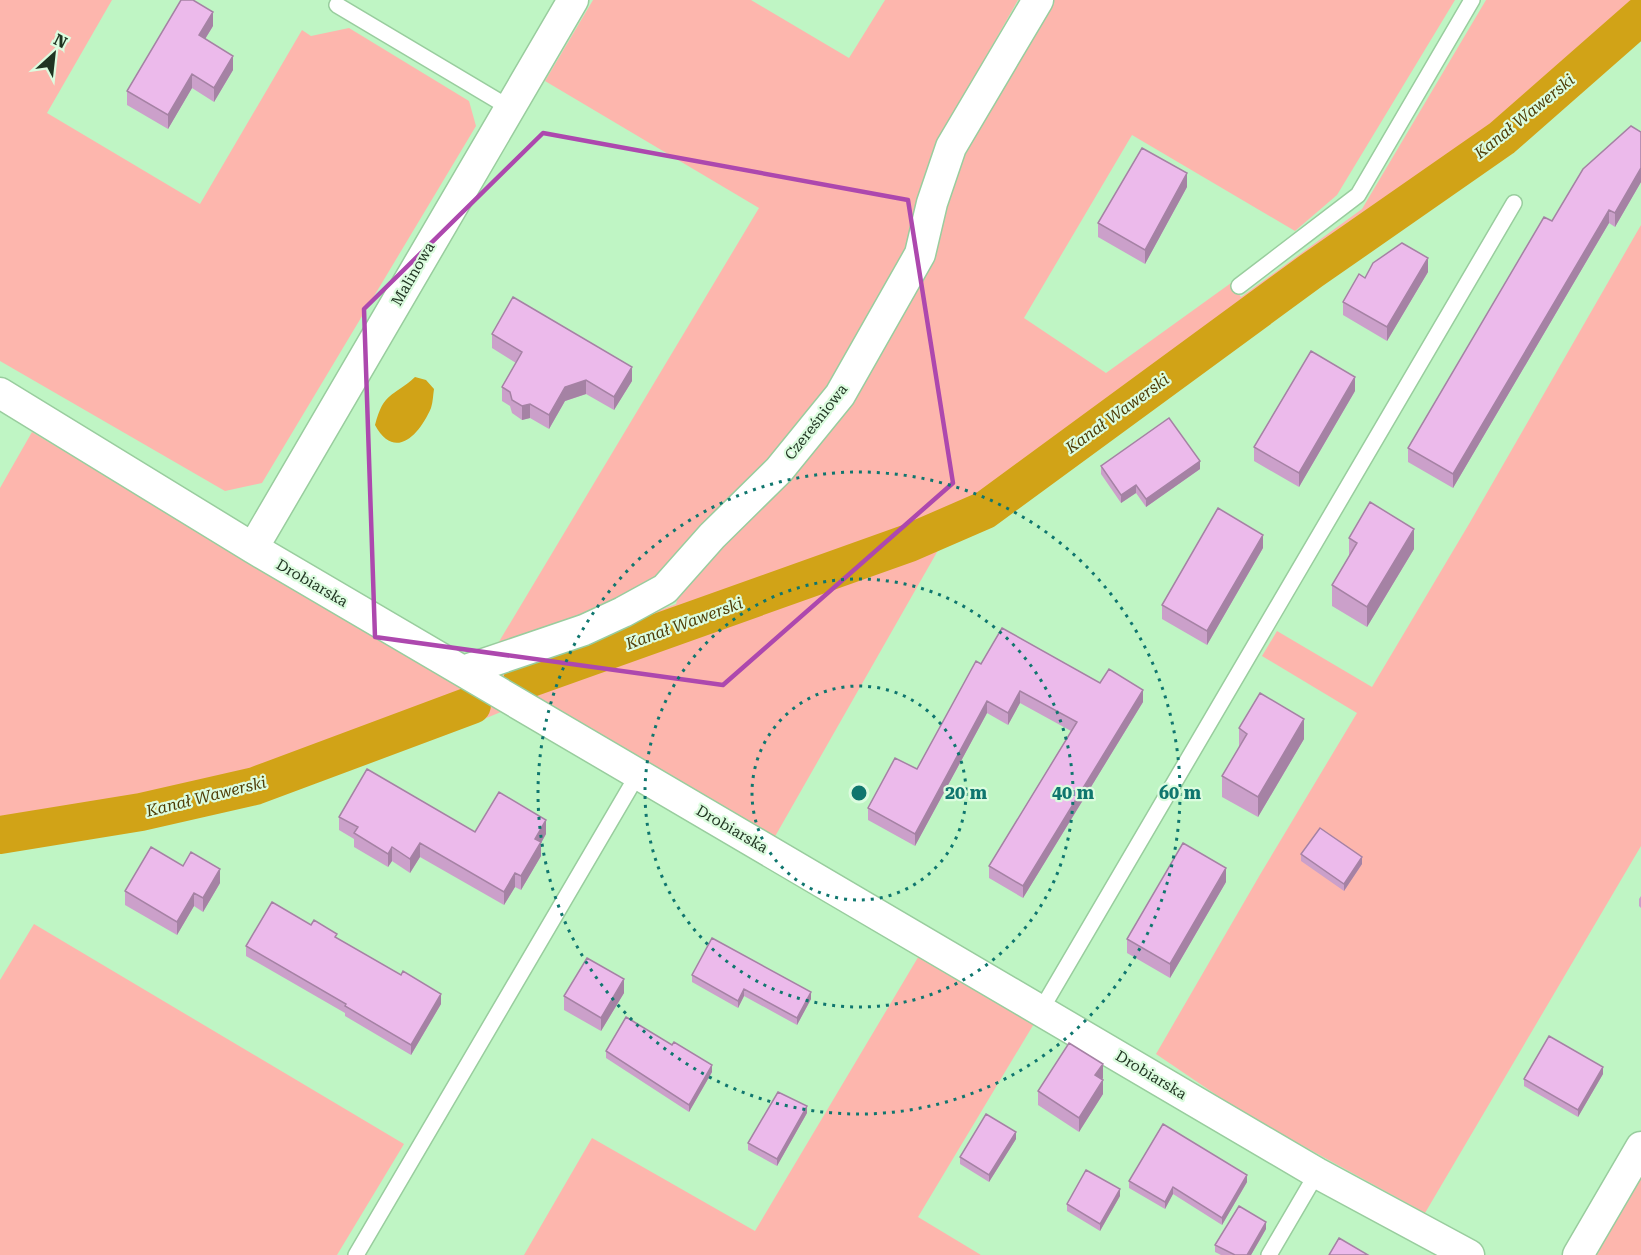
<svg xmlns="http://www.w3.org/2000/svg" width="1641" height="1255" font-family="'Roboto Serif',serif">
<rect width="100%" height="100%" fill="#bff5c4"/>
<path fill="#fdb6ad" d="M0 0H112L47 113 200 204 302 30 311 36 349 28 469 101 476 126 262 483 225 491 0 361Z
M593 0H751L849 58 885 0H1018L944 131 913 243 812 414 669 568 637 593 494 650 759 208 545 81Z
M1049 0H1455L1337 195 1295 231 1132 135 1024 318 1106 373 1231 283 1241 297 1362 209 1486 0H1641V30L1502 151 988 522 945 538 773 840 525 692 498 673 676 604 682 581 729 538 939 235 952 188 957 161Z
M1641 225V846L1425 1213 1243 1113 1156 1054 1261 873 1357 713 1262 656 1277 631 1372 687 1469 524Z
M32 432 501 712 442 736 237 807 85 837 0 852V488Z
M34 924 404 1144 337 1255H0V980Z
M920 954 1035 1022 918 1217 981 1255H524L592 1138 755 1231Z
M1641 1170V1255H1597L1638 1175Z"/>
<path fill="#d1a317" d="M415 377 426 380 434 389C433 395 433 402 431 408 420 434 395 462 375 425 384 391 392 398 415 377Z"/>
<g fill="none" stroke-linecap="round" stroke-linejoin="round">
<path stroke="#d1a317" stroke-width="38" d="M522 681 909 543 985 510 1311 271 1502 138 1641 16
M0 835 141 812 255 786 472 705"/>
<defs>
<path id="lane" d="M337 5 510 108
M1239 286 1358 195 1472 0
M1041 1010 1514 203
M356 1255 638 774
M1269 1255 1317 1173"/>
<path id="street" d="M0 393 253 548 1317 1173 1469 1255
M253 548 573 0
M463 671 584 630 623 612 665 589 712 536 779 470 840 395 920 254 932 203 951 147 1038 0
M1578 1255 1641 1147"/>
</defs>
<use href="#lane" stroke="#99cd9e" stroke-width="18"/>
<use href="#street" stroke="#99cd9e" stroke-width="33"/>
<use href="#lane" stroke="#fff" stroke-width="15"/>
<use href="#street" stroke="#fff" stroke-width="30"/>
</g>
<path fill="#cba0ca" d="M213 26 205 39 233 70 214 102 192 88 168 129 127 105V91Z
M1641 132V182L1615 227 1609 223 1453 488 1408 462V448L1552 221Z
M1187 187 1145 264 1098 237V223Z
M1428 272 1387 341 1343 315V302L1365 278Z
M492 334 632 381 614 410 586 394 565 401 549 429 530 418 522 420 512 413 510 406 502 401V387L516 363 492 348Z
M1355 391 1299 487 1254 461V447Z
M1101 466 1200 469 1146 507 1136 493 1121 503 1101 474Z
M1349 538 1414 549 1367 627 1332 606V585L1349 558Z
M1263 548 1207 645 1162 619V605Z
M981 664 1100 683 1143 702 1023 898 989 878V866L1071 731 1020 703 1008 725 987 713 915 846 868 820V808L917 769Z
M1239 728 1304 739 1258 817 1222 797V776L1239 749Z
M339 817 475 832 546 834 541 843V856L521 890 515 887 504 905 420 857 410 873 392 861 388 867 354 847V839L339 830Z
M1301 854 1362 864 1344 891 1301 861Z
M183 866 220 883 203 912 194 906 177 935 125 905V891Z
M1226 882 1170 978 1127 953V939Z
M1641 896V908L1639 906V899Z
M311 925 337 938 441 1004 411 1055 345 1016V1013L246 956V946Z
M692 975 811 999 797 1025 744 996 738 1008 692 982Z
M624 993 601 1031 564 1010V996Z
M606 1051 712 1072 689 1112 606 1058Z
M1603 1074 1578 1117 1524 1086V1079Z
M1103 1078 1102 1080 1103 1094 1079 1132 1038 1105V1091Z
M807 1113 777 1166 748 1150V1143Z
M1016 1139 989 1182 960 1164V1157Z
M1129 1181 1247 1182 1222 1225 1173 1194 1165 1209 1129 1188Z
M1120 1196 1100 1231 1067 1211V1204Z
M1266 1229 1251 1255H1221L1215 1252V1245Z"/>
<path fill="#a582a4" d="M213 12V26L199 49V35Z
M233 56V70L214 102V88Z
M192 74V88L168 129V115Z
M1641 168V182L1615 227V213Z
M1187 173V187L1145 264V250Z
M1609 210V223L1453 488V474Z
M1428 258V272L1387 341V327Z
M632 367V381L614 410V397Z
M1355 377V391L1299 487V473Z
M586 380V394L565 401 549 429V415L565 387Z
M530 404V418L522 420V406Z
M1200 461V469L1146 507V499Z
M1136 485V493L1121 503V495Z
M1414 529V549L1367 627V607Z
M1263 535V548L1207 645V631Z
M1143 690V702L1023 898V886Z
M1020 691V703L1008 725V713Z
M987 701V713L915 846V834Z
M1304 719V739L1258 817V797Z
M546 820V834L541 843V856L521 890V876L535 839Z
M420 843V857L410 873V859Z
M392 847V861L388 867V854Z
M1362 857V864L1344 891V884Z
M1226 868V882L1170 978V964Z
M220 869V883L203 912V898Z
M515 873V887L504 905V892Z
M194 893V906L177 935V922Z
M624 979V993L601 1031V1018Z
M744 989V996L738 1008V1001Z
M811 992V999L797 1025V1018Z
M441 994V1004L411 1055V1045Z
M1103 1064V1078L1095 1089V1075Z
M712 1065V1072L689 1112V1105Z
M1603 1067V1074L1578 1117V1110Z
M1103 1080V1094L1079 1132V1118Z
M807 1106V1113L777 1166V1159Z
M1016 1132V1139L989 1182V1175Z
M1247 1175V1182L1222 1225V1218Z
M1173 1187V1194L1165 1209V1202Z
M1120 1189V1196L1100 1231V1224Z
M1266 1222V1229L1251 1255H1247Z"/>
<path fill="#ecbaeb" stroke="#a582a4" stroke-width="1.5" d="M181 0H193L213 12 199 35 233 56 214 88 192 74 168 115 127 91Z
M1631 126 1641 132V168L1615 213 1609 210 1453 474 1408 448 1544 217 1552 221 1583 169Z
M1142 148 1187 173 1145 250 1098 223Z
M1402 243 1428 258 1387 327 1343 302 1359 274 1365 278 1373 263Z
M513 297 632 367 614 397 586 380 565 387 549 415 530 404 522 406 512 400 510 392 502 387 522 352 492 334Z
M1311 351 1355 377 1299 473 1254 447Z
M1169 418 1200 461 1146 499 1136 485 1121 495 1101 466Z
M1370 502 1414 529 1367 607 1332 585 1357 543 1349 538Z
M1218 508 1263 535 1207 631 1162 605Z
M1002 628 1100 683 1109 669 1143 690 1023 886 989 866 1077 722 1020 691 1008 713 987 701 915 834 868 808 895 758 917 769 976 661 981 664Z
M1260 693 1304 719 1258 797 1222 776 1247 734 1239 728Z
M367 769 475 832 499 792 546 820 535 839 541 842 521 876 515 873 504 892 420 843 410 859 392 847 388 854 354 833 358 827 339 817Z
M1320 828 1362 857 1344 884 1301 854Z
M1183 843 1226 868 1170 964 1127 939Z
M151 847 183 866 191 852 220 869 203 898 194 893 177 922 125 891Z
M272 902 311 925 314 920 337 934 335 937 401 975 403 971 441 994 411 1045 345 1006 346 1004 246 946Z
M712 938 811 992 797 1018 744 989 738 1001 692 975Z
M587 958 624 979 601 1018 564 996Z
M626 1017 672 1045 674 1042 712 1065 689 1105 606 1051Z
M1549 1036 1603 1067 1578 1110 1524 1079Z
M1069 1043 1103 1064 1095 1075 1103 1080 1079 1118 1038 1091Z
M778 1092 807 1106 777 1159 748 1143Z
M986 1114 1016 1132 989 1175 960 1157Z
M1163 1124 1247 1175 1222 1218 1173 1187 1165 1202 1129 1181Z
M1086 1170 1120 1189 1100 1224 1067 1204Z
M1239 1206 1266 1222 1247 1255H1235L1215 1245Z
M1339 1238 1368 1255H1329Z"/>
<path fill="none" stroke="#ad48ae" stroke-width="4.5" stroke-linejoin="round" d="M543 133 908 200 953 483 723 685 375 637 364 309Z"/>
<g fill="none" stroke="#0f766e" stroke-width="3" stroke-dasharray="3 6">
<circle cx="859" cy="793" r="107"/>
<circle cx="859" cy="793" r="214"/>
<circle cx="859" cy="793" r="321"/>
</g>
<g text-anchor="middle" stroke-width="4.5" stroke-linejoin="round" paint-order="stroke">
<g font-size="15" fill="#1f3421" stroke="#dcfcdf">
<text transform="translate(413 274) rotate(-60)" y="5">Malinowa</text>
<text transform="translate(816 422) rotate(-52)" y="5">Czereśniowa</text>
<text transform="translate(312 583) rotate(30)" y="5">Drobiarska</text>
<text transform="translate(732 829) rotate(30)" y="5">Drobiarska</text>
<text transform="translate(1151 1075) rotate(31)" y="5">Drobiarska</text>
</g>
<g font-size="16" font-style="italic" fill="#4e3c06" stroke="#dcfcdf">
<text transform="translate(1524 116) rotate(-39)" y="6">Kanał Wawerski</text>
<text transform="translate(1117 413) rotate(-36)" y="6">Kanał Wawerski</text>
<text transform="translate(684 623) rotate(-20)" y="6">Kanał Wawerski</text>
<text transform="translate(206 796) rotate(-14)" y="6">Kanał Wawerski</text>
</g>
</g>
<circle cx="859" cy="793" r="9" fill="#0f766e" stroke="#dcfcdf" stroke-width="3"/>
<g font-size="18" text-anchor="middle" font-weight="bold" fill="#0f766e" stroke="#dcfcdf" stroke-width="4.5" stroke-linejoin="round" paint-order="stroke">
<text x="966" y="799">20 m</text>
<text x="1073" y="799">40 m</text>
<text x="1180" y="799">60 m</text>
</g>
<g transform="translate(54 54) rotate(27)" stroke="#dcfcdf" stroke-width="4.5" paint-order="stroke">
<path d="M0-4.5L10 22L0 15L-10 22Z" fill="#1f3421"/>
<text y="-9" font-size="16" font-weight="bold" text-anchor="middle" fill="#1f3421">N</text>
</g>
</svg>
